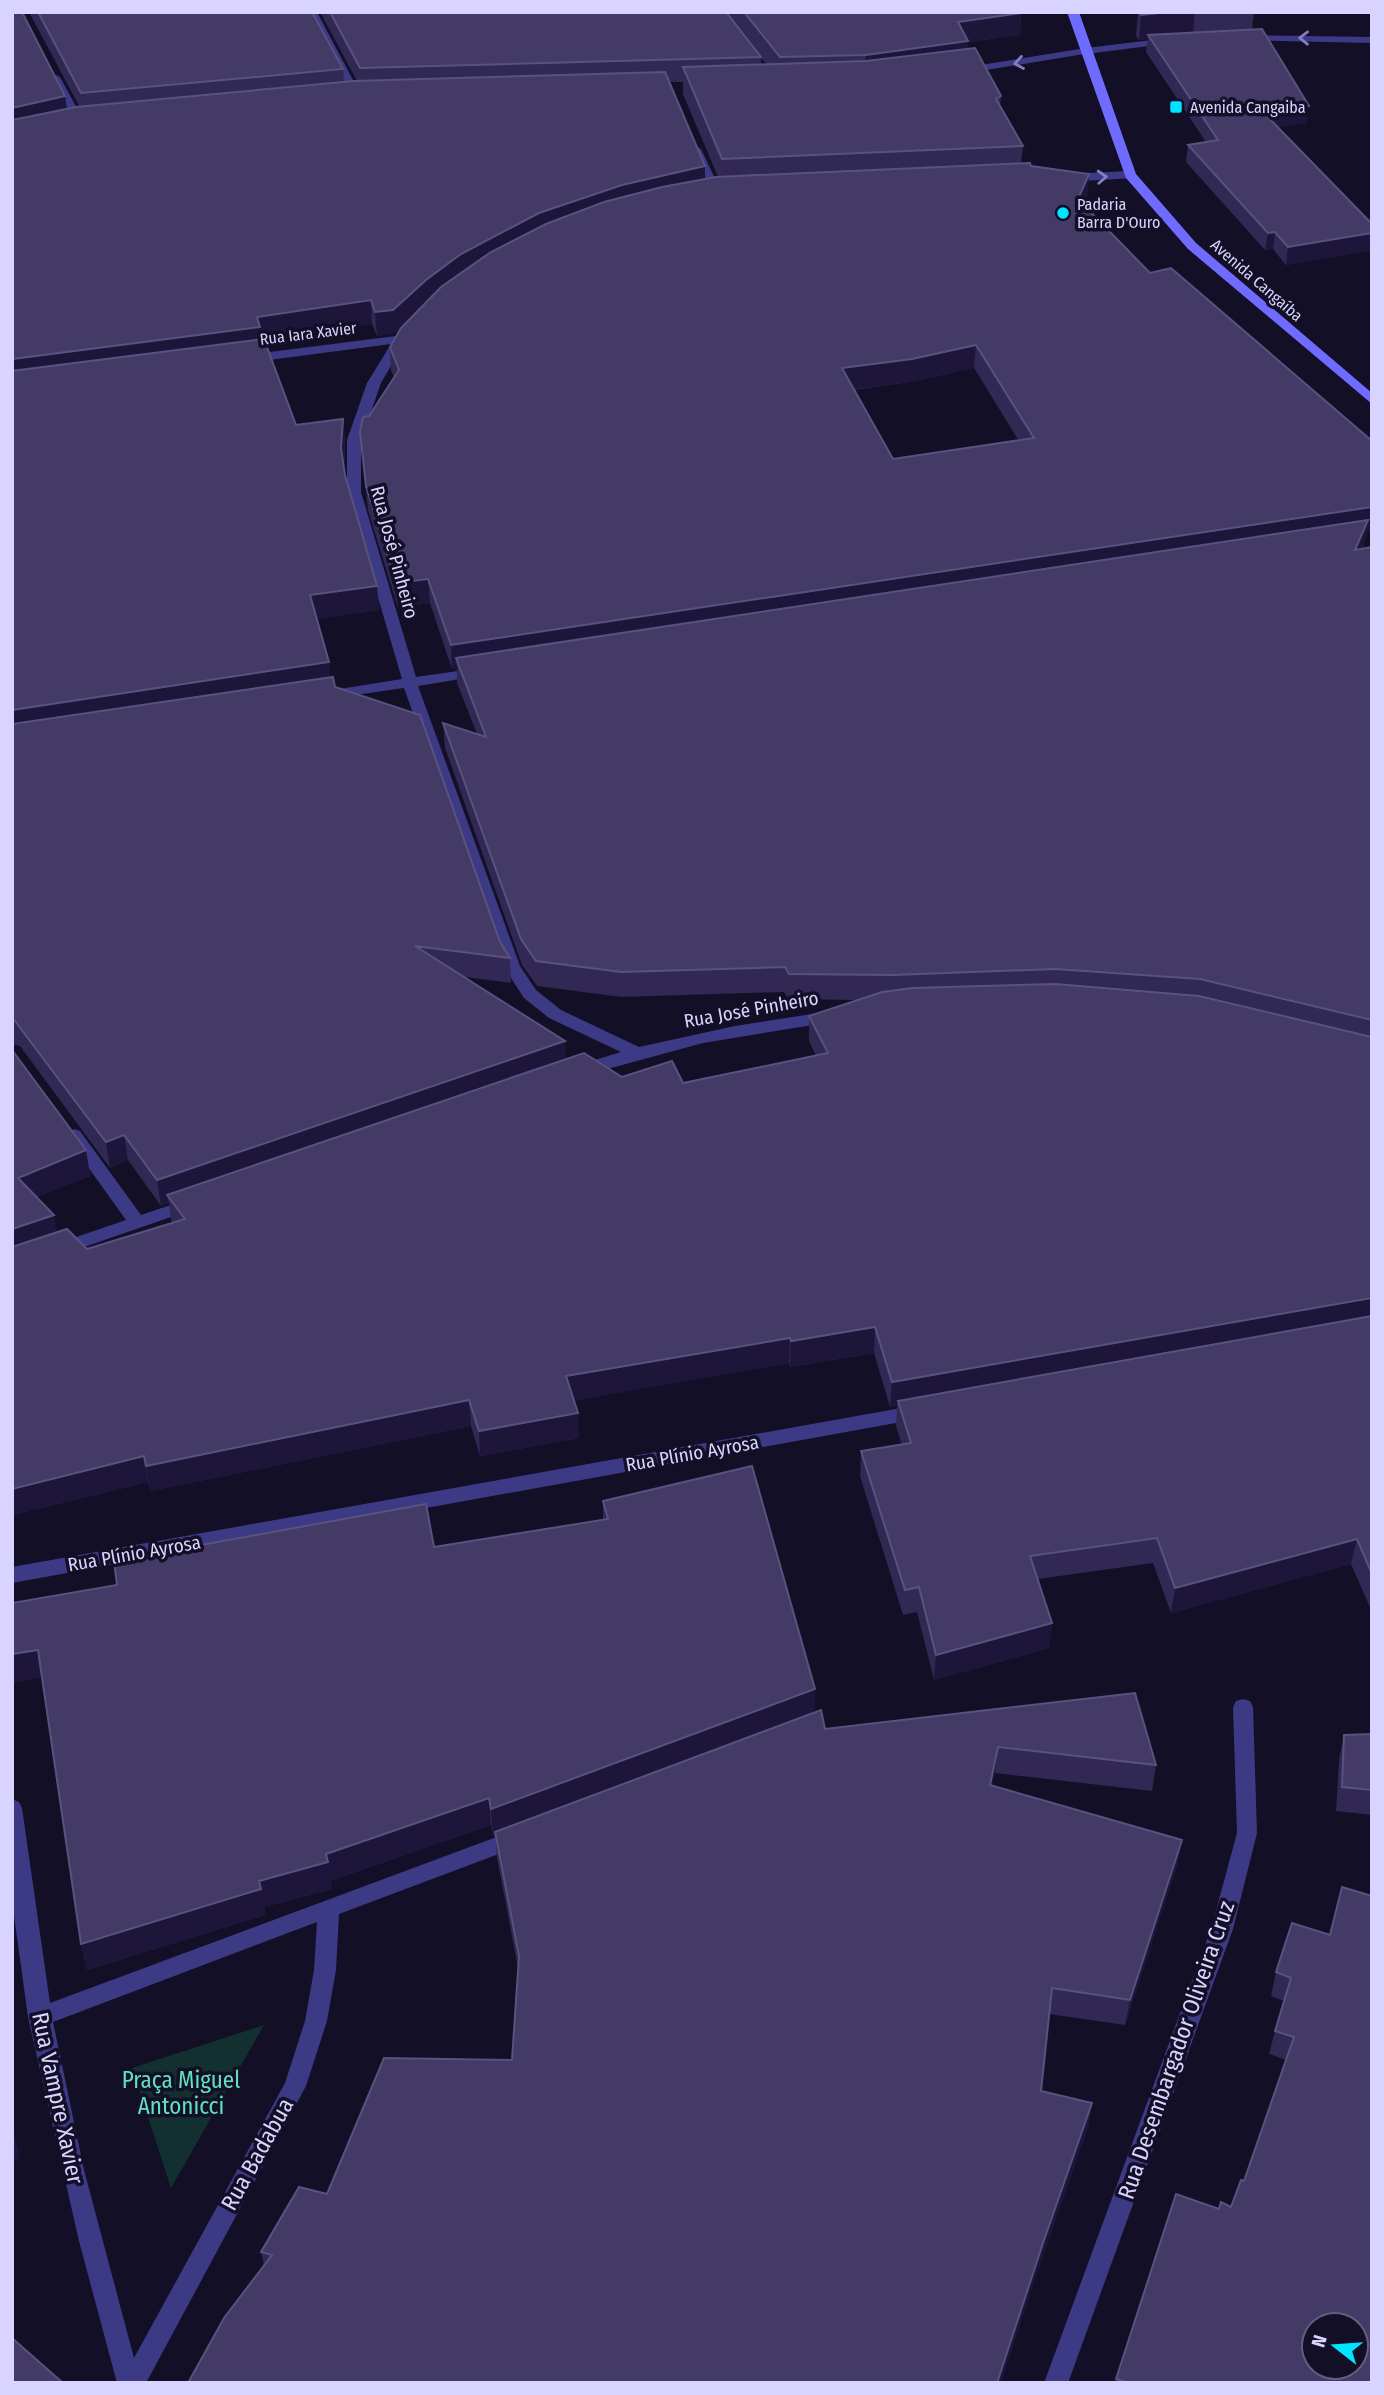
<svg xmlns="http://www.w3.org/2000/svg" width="1384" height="2395" font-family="'Fira Sans Condensed',sans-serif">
<rect width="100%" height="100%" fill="#130f26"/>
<path fill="#12302f" d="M264 2025 171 2188 132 2068Z"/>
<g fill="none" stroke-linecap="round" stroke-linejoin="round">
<path fill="#3d3a85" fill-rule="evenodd" d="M305 12H317L362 97 360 99 350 97Z
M1086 48 1092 51 1090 53 962 74 956 71 962 68Z
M54 74 60 77 85 123 83 126 73 123 48 77Z
M695 145 701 149 722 193 720 196 710 193 689 149Z
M1130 171 1134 172V178L1066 182 1060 178 1066 174Z
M403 331 409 335 381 383 361 440V492L416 677 479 668 486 672 479 676 418 686 520 966 536 990 561 1010 639 1047 735 1026 831 1011 839 1017 837 1021 703 1043 578 1077 572 1075 570 1071 572 1067 621 1052 549 1018 524 998 504 967 404 688 327 699 320 695 327 691 402 679 347 492V440L367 383 391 344 247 363 240 359 247 355 396 336Z
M74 1129 80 1131 141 1215 191 1198 200 1204 197 1208 12 1272V1259L126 1220 65 1135Z
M918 1405 925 1407 927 1412 925 1417 918 1419 12 1583V1567Z
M1243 1699 1250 1701 1253 1707 1257 1833 1233 1929 1068 2383H1044L1211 1929 1237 1833 1233 1707 1236 1701Z
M12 1799 19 1802 22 1808 50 2003 518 1829 525 1832 528 1838 525 1844 339 1914 336 1970 327 2021 306 2086 146 2383H117L79 2241 28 2017 12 1901ZM317 1922 314 1970 305 2021 285 2083 134 2358 84 2170 53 2022Z"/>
<path fill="#3d3a85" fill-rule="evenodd" d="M1246 35 1372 37V43L1242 40V36Z
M1169 38 1173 39V43L1086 54 1080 51 1086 48Z"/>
<path fill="#6f6bff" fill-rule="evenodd" d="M1067 12H1079L1136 174 1196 243 1372 393V404L1188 249 1126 178Z"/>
</g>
<path fill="#312854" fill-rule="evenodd" d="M12 12 65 96 67 109 79 106 29 12H312L343 69 344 82 357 81 320 12H1021L1020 35 968 42V49L1001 96 1000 106 1023 146 1021 164 1089 174 1087 197 1084 205 1150 273 1372 441V528L1371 531H1367L1363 549 1372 547V1612L1351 1564 1171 1613 1153 1563 1038 1579 1052 1623 1049 1648 934 1680 917 1612 903 1615 860 1476 861 1451 902 1445 896 1426 897 1406 890 1407 874 1353 790 1367 789 1363 574 1400 579 1438 480 1456 471 1426 150 1491 148 1482 12 1515V1050L86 1150 90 1176 37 1197 57 1232 87 1249 173 1223 171 1220 169 1203 161 1206 128 1160 110 1168 20 1046 12 1044ZM729 17 767 65H761V57ZM669 82H683V94L718 177 705 179V166ZM372 324 377 336 395 333 403 326 390 347 391 371 394 377 360 432 368 510 398 608 430 603 452 669 457 668V683L477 734 443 723 445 748 522 965 537 986 621 997 784 992 788 999 858 1000 809 1016V1041L816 1056 683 1083 622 1077 566 1059 465 977 511 983 510 958 335 687 330 677 329 662 317 619 379 610 377 586 345 475 344 466 345 443 343 419 296 425 265 340ZM974 368 1019 441 893 459 854 390 910 382Z
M1138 12H1278L1254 13 1252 29 1307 123 1278 127 1372 224V250L1286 265 1273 249 1265 250 1186 162 1188 145 1206 142 1146 52 1148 39 1139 40 1136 36Z
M603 1501 815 1689 814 1713 825 1729 1156 1765 1152 1791 995 1773 992 1786 1182 1840 1177 1866 1125 2025 1049 2014 1041 2091 1092 2103 1088 2127 1039 2267 264 2266 261 2252 327 2194 512 2060 518 1968 497 1858 495 1835 493 1836 491 1825 330 1881 332 1889 264 1907 265 1915 87 1970 81 1944 434 1547 603 1520Z
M1372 1734V1815L1336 1811 1339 1760 1344 1735Z
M1330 1935 1372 2383H1115L1116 2379 1219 2209 1231 2207 1244 2181 1286 2060 1269 2054 1275 2031 1284 2001 1271 1996 1276 1972Z"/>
<path fill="#1d163a" d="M1167 12H1195L1193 34 1148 35V39L1139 40 1141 15Z
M1021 13 1020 35 968 42 967 63 865 77 866 55 958 22Z
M65 96 68 119 12 131V108Z
M1309 106 1307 123 1261 129 1263 112Z
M705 166V189L427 304 395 333 377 336 375 312 426 280 461 254 539 213 622 185Z
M1089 174 1087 197 1076 222 1078 199Z
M1275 232 1273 249 1265 250 1268 233Z
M1372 233V250L1286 265 1288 247Z
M371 300 372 324 261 341 12 383V359L257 317Z
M976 345 974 368 910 382 841 391 842 368Z
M343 419 345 443 343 472 341 448Z
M1372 507V528L1371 531H1367L1364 545 1351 575 1355 550 456 658 457 668 452 669 451 645Z
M428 579 430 603 398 608 396 583Z
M377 586 379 610 312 620 310 595Z
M329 662 331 687 12 735V710Z
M565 1041 566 1066 167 1195 169 1203 161 1206 157 1180Z
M124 1135 128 1160 110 1168 106 1142Z
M86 1150 90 1176 23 1203 18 1178Z
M54 1215 59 1240 12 1256V1229Z
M1372 1298V1322L898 1401 897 1406 890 1407 892 1382Z
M875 1327 874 1353 790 1367 791 1341Z
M790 1338 789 1363 567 1402 566 1376Z
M469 1400 471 1426 150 1491 146 1466Z
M578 1413 579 1438 480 1456 479 1431Z
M144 1456 148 1482 12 1515V1489Z
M1357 1539 1351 1564 1171 1613 1175 1588Z
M1052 1623 1049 1648 934 1680 936 1655Z
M38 1650 45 1677 12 1683V1654Z
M815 1689 814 1716 493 1836 491 1809Z
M998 1747 995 1773 987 1811 990 1785Z
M489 1798 491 1825 330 1881 332 1889 264 1907 265 1915 87 1970 81 1944 259 1881 326 1854Z
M1182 1840 1177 1866 1125 2025 1130 2000Z
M1092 2103 1088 2127 1039 2267 1001 2383H997L1043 2243Z
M12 2126 20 2158 12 2162Z"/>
<path fill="#433a66" stroke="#5a527e" stroke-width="2" fill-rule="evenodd" d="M12 12H22L65 96 12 108Z
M38 12H312L343 69 81 93Z
M330 12H726L761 57 360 68Z
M744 12H1021V13L958 22 968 41 866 55 780 57Z
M1139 12H1167L1141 15Z
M1262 29 1309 106 1263 112 1372 224V233L1288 247 1275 232 1268 233 1188 145 1218 140 1148 35Z
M975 48 1001 96 996 99 1023 146 722 159 683 67 866 61Z
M665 72 705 166 622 185 539 213 461 254 426 280 393 310 375 312 371 300 257 317 260 327 12 359V120L76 107 354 81Z
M1030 163 1031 166 1089 174 1078 199 1150 273 1171 268 1372 441V507L451 645 428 579 396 583 366 486 360 432 363 417 369 416 399 370 390 347 401 328 441 287 491 252 546 224 604 202 662 187 716 177ZM976 345 1034 438 893 459 842 368 912 359Z
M264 339 296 425 343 419 341 448 345 475 377 586 310 595 329 662 12 710V371Z
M1368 520 1355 550 1372 547V1020L1200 979 1055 969 893 975 789 974 785 967 621 972 536 961 521 939 443 723 486 737 456 658Z
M333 677 335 687 420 715 500 942 510 958 415 946 565 1041 157 1180 124 1135 106 1142 15 1021 12 1020V724Z
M1055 984 1199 996 1372 1037V1298L892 1382 875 1327 791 1341 790 1338 566 1376 578 1413 479 1431 469 1400 146 1466 144 1456 12 1489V1247L67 1229 87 1249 185 1219 167 1195 584 1053 622 1077 672 1061 683 1083 828 1053 809 1016 882 992 913 988Z
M12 1050 86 1150 18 1178 54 1215 12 1229Z
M1372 1316V1574L1357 1539 1175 1588 1157 1538 1030 1556 1052 1623 936 1655 919 1587 905 1590 861 1451 911 1443 898 1401Z
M752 1466 815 1689 491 1809 489 1798 326 1854 328 1862 259 1881 261 1889 81 1944 38 1650 12 1654V1603L117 1585 114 1561 426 1504 434 1547 608 1519 603 1501Z
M1135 1693 1156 1765 998 1747 990 1785 1182 1840 1130 2000 1052 1988 1041 2091 1092 2103 1043 2243 997 2383H188L224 2318 272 2255 261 2252 299 2187 327 2194 384 2058 512 2060 519 1956 495 1832 821 1710 825 1729Z
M1372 1734V1790L1342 1787 1344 1735Z
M1342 1887 1372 1896V2383H1128L1116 2379 1176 2194 1219 2209 1221 2202 1231 2207 1241 2180 1244 2181 1294 2037 1275 2031 1291 1978 1276 1972 1292 1923 1330 1935ZM1314 2325H1356V2367H1314Z
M12 2338 63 2383H12Z"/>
<defs><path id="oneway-chevron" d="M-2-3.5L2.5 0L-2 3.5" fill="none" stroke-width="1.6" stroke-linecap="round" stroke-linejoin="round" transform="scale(1.75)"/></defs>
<g stroke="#837fbc">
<use href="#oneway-chevron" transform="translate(1304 38) rotate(-179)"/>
<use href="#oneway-chevron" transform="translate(1019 63) rotate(170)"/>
<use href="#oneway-chevron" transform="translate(1102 177) rotate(-3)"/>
</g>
<g fill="#00e5ff" stroke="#130f26" stroke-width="2.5">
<rect x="1169" y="100" width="14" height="14" rx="3.5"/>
<circle cx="1063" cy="213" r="7"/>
</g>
<g text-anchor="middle" stroke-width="7" stroke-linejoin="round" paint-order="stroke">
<g font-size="16" fill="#d9d4ff" stroke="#130f26" text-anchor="start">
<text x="1190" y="113">Avenida Cangaiba</text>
<text x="1077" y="210">Padaria<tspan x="1077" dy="18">Barra D'Ouro</tspan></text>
</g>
<g font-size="16" fill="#d9d4ff" stroke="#130f26">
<text transform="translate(1257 280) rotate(41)" y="6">Avenida Cangaíba</text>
<text transform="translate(308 333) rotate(-7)" y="6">Rua Iara Xavier</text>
</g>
<g font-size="19" fill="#d9d4ff" stroke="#130f26">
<text transform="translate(395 552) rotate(75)" y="7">Rua José Pinheiro</text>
<text transform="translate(751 1009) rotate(-10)" y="7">Rua José Pinheiro</text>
<text transform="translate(692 1453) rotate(-10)" y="7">Rua Plínio Ayrosa</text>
<text transform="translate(134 1553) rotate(-10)" y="7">Rua Plínio Ayrosa</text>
</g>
<g font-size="23" fill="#d9d4ff" stroke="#130f26">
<text transform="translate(1176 2050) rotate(-71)" y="8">Rua Desembargador Oliveira Cruz</text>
<text transform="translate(58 2098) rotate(78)" y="8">Rua Vampre Xavier</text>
<text transform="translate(257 2154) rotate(-61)" y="8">Rua Badabua</text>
</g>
<g font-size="23" fill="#5fe0c0" stroke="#130f26">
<text x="181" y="2088">Praça Miguel<tspan x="181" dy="26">Antonicci</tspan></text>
</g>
</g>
<rect width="1384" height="2395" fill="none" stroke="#d9d4ff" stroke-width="28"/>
<g transform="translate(1335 2346) rotate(287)"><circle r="33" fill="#130f26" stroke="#625e7d" stroke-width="2"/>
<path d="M0-5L12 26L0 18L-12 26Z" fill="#00e5ff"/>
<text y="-10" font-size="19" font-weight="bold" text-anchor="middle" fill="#d9d4ff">N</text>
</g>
</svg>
